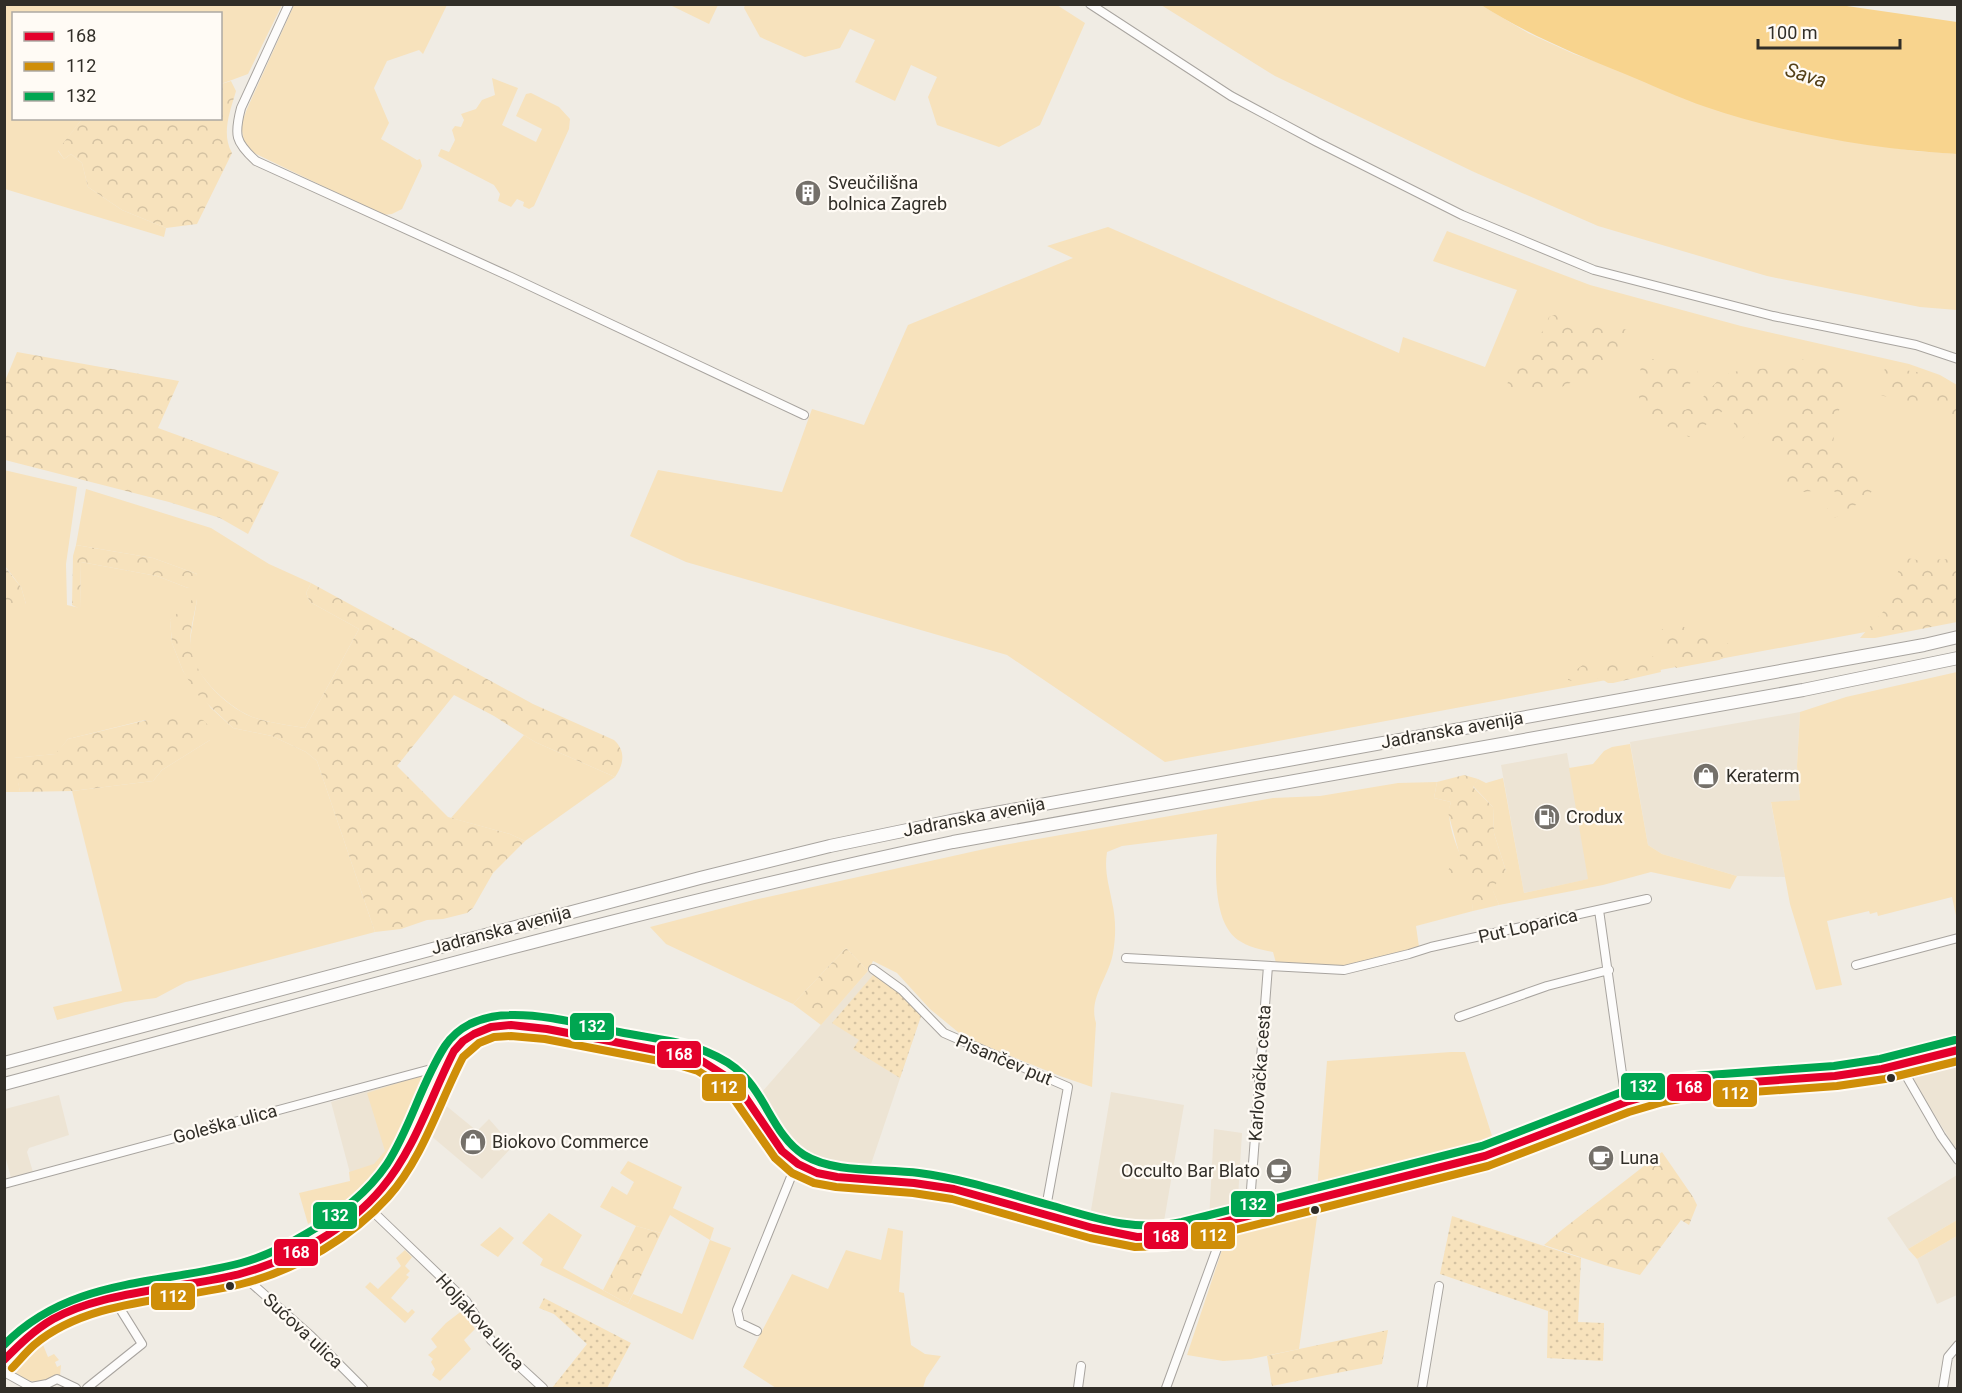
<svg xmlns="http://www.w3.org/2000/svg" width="1962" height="1393" font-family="Roboto,sans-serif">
<defs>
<pattern id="forest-crowns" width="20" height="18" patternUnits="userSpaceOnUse" patternTransform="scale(1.5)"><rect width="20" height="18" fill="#f7e2bc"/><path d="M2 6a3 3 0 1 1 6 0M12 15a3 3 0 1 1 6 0" fill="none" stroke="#d4c2a2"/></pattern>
<pattern id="park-dots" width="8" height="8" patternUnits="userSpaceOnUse" patternTransform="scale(1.5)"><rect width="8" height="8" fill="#f7e2bc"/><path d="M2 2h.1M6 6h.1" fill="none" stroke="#d4c2a2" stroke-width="1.8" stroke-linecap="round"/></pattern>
</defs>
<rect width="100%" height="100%" fill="#f0ece4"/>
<path fill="#ede4d4" d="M1800 712 1797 766 1800 800 1771 803 1785 877 1737 876 1662 854 1648 845 1630 742Z
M1567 753 1589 879 1524 893 1501 765Z
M868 971 893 987 921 1016 867 1176 819 1170 788 1152 754 1101Z
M1944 1060 1945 1063 1957 1060V1151L1910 1075 1911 1071 1916 1067Z
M423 1075 429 1076 433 1081 420 1113 398 1155 383 1178 358 1203 331 1102Z
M1111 1092 1184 1105 1163 1227 1138 1231 1120 1230 1089 1222Z
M59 1095 69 1135 29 1148 27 1152 33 1172 11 1178 5 1155V1109Z
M444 1104 477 1131 489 1119 513 1146 482 1179 430 1135Z
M1214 1129 1242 1133 1237 1214 1209 1220Z
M1957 1175V1220L1908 1249 1887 1218Z
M1957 1236V1295L1937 1304 1917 1259Z"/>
<path fill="#f7e2bc" d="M668 4H718V5L709 24Z
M5 5H282L248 74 221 84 220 14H14V118L82 119 58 151 64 159 71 154 82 163 88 187 122 210 166 228 164 237 5 189Z
M294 5H447L423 54 419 50 387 61 374 88 389 123 381 139 417 160 420 159 422 166 402 209 392 214 383 215 250 151 244 142 241 125 247 109Z
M745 5H1057L1085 23 1040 125 999 147 937 125 928 97 937 77 911 65 895 101 855 82 875 40 850 29 840 48 805 57 760 37 744 8Z
M1161 5H1481L1528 33 1574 54 1796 132 1914 151 1957 154V310L1920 307 1767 276 1598 226 1474 172 1275 76Z
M492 78 518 88 502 125 536 142 542 129 516 116 526 94 531 93 559 107 570 119 569 129 534 206 529 209 523 206 524 202 517 199 511 207 498 201 500 194 494 185 438 156 441 149 449 152 455 140 452 130 455 126 461 127 464 120 461 114 476 109 482 100 495 95Z
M1108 227 1399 353 1403 337 1485 367 1517 290 1433 261 1447 231 1590 285 1741 326 1909 364 1940 375 1957 385V615L1165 762 1007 655 686 562 630 536 658 470 782 492 812 409 864 425 908 325 1073 258 1047 246Z
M4 470 77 487 66 564 67 605 80 608 81 562 157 576 188 588 197 574 153 558 76 545 86 489 211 528 269 564 311 583 306 593 310 602 359 629 305 728C288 725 267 723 250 716 227 706 190 672 190 645 191 630 195 614 197 599L170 620 172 643 183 671 211 708 233 728 272 736 306 752 317 761 375 932 186 982 156 998 125 1002 57 1020 53 1007 122 991 72 791 153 781 162 770 210 740 145 720 68 739 56 754 14 758 20 792H5V604H26L21 587 5 566Z
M1957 672V920L1952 897 1878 916 1877 912 1870 914 1869 911 1827 921 1842 985 1816 990 1790 904 1771 802 1800 800 1797 766 1800 712 1846 697Z
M524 735 535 742 615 777 525 841 510 834 451 818Z
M1630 744 1648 845 1662 854 1737 876 1730 889 1651 872 1603 885 1499 905 1489 882 1506 871 1494 833 1493 807 1473 786 1478 779 1486 783 1503 778 1524 893 1588 879 1569 768 1593 764 1604 751 1612 747Z
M1437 782 1434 798 1451 802C1443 827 1465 859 1470 883 1472 892 1472 902 1473 911L1416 926 1419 947 1358 964 1337 966 1276 963 1273 952C1262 950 1248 947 1238 940 1211 921 1216 863 1217 834L1122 846 1107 852C1104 871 1109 885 1112 902 1116 919 1116 936 1113 953 1109 977 1088 998 1096 1023L1092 1087 1060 1076 964 1037 930 1009 897 973 873 961 868 971 846 948 793 1004 666 944 650 927 754 900 998 846 1273 798 1320 796 1398 783Z
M1451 1052H1465L1494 1142 1459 1157 1317 1191 1327 1061Z
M423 1075 429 1076 430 1081C410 1131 385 1179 341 1213L338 1207 330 1211 322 1212 316 1219 308 1224 299 1193 350 1181 349 1172 374 1164 385 1151 367 1093Z
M628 1161 682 1187 673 1208 714 1228 710 1240 731 1248 693 1340 540 1265 543 1259 522 1243 549 1213 582 1235 563 1268 628 1304 633 1294 682 1314 710 1240 670 1215 661 1233 636 1226 600 1207 612 1186 627 1195 634 1182 620 1173Z
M1318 1210 1299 1349 1251 1359 1223 1361 1187 1355 1226 1238C1229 1234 1230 1229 1235 1227 1257 1216 1294 1219 1318 1210Z
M1957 1220V1236L1917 1259 1908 1249Z
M500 1227 514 1238 498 1257 480 1245Z
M888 1228 903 1231 899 1292 904 1293 911 1345 925 1354 941 1356 926 1378 923 1388H776L743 1367 792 1274 828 1289 846 1250 881 1260Z
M405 1250 412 1257 405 1266 410 1271 406 1275 409 1277 391 1298 408 1313 412 1309 415 1312 405 1323 365 1287 370 1282 378 1289 401 1266 396 1258Z
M463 1310 475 1329 464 1340 471 1349 440 1381 432 1375 435 1369 431 1362 433 1359 428 1355 437 1347 431 1339 446 1323Z
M46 1334 47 1337 41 1340 48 1357 54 1354 59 1360 55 1362 57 1367 61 1365 60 1377C33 1384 32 1384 8 1370 12 1356 32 1342 46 1334Z"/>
<path fill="url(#forest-crowns)" d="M231 81 236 91C230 112 221 133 232 153L197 224 166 228 122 210 88 187 82 163 71 154 64 159 58 150 82 119 220 118 221 84Z
M1560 313 1570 322 1581 327 1607 324 1627 330 1636 338 1631 350 1595 374 1587 375 1547 394 1506 387 1510 377 1533 351 1549 317Z
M17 352 179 381 158 428 279 472 248 534 220 518 169 502 5 460V381Z
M1643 357 1656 360 1662 368 1698 370C1694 387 1678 390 1664 397V402C1671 408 1676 412 1685 410 1703 405 1711 381 1728 374 1751 365 1770 375 1790 357L1847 369 1830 458 1873 473 1877 478 1875 489C1859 502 1835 527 1812 518L1840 501 1841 496 1828 487C1810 492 1798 495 1780 488L1783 474V459C1771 455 1766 450 1766 437L1773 433 1785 416 1783 408 1774 404 1767 407 1765 417 1740 441 1733 440V427L1737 411 1734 404C1717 413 1706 427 1689 437L1643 414C1636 392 1638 380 1643 357Z
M1886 367 1929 374 1957 390V422C1939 406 1897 402 1872 392Z
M76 545 153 558 197 574 193 585 188 588 157 576 81 562 80 609 72 605 73 556Z
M1902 557 1917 560 1957 559V622L1875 638H1860L1889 605Z
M4 566 21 587 26 604H5Z
M311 583 533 704 614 740C626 751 624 764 615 777L535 742 494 716 454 695 397 766 448 817 510 834 525 841 493 873 473 908 467 913 443 919 427 920 401 929 375 932 317 761 306 752 272 736 233 728 197 694 183 671 172 643 170 620 194 598 197 599C195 614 188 634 191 649 195 676 226 706 250 716 267 723 288 725 305 728L359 629 310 602 306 593Z
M1672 622 1709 638 1725 641 1735 650 1734 653 1719 660 1676 668 1674 664 1675 657 1657 640 1655 635Z
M1651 656 1659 659 1661 672 1613 683H1608C1591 671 1585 685 1568 680V676L1584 664 1596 667 1622 658Z
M172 714 203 720 213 730 210 740 162 770 153 781 72 791 20 792 13 758 55 754 68 739Z
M1464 775 1478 779 1473 787 1493 807 1494 833 1506 871 1495 885 1490 883 1499 905 1473 911 1469 881 1446 877 1451 863 1461 860 1448 812 1451 802 1434 798 1437 782Z
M846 948 868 971 821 1025 793 1004Z
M1662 1152 1693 1197 1697 1205 1689 1225 1681 1220 1640 1275 1607 1266 1544 1245 1563 1229Z
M636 1226 661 1233 628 1304 603 1290Z
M1388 1330 1382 1364 1272 1386 1267 1356Z"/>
<path fill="url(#park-dots)" d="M874 974 893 987 921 1016 900 1078 853 1049 859 1040 832 1023Z
M1452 1216 1581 1258 1578 1322 1604 1323 1603 1361 1547 1358 1548 1311 1440 1274Z
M544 1298 631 1343 607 1388H552L587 1344 554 1314 539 1308Z"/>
<path fill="#f8d48e" d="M1833 4 1957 22V154C1873 149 1786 134 1706 107 1679 98 1652 85 1625 74 1575 54 1527 34 1481 5Z"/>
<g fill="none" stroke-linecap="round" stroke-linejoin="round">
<defs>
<path id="street" d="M289 4 241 108C234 135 235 142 256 161L511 277 804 415
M1090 4 1231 96 1317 142 1462 215 1594 270 1773 316 1916 345 1958 359
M1599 910 1626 1102
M1126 958 1344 970 1409 954 1431 947 1647 899
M1856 965 1958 938
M873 969 902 990 944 1033 1068 1087 1045 1213
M1459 1017 1547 986 1609 970
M1900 1065 1941 1136 1958 1160
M4 1184 446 1065
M366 1205 466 1301 491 1340 543 1388
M1249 1216 1268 966
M245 1272 249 1281 311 1336 363 1388
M757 1331 740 1323 737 1310 793 1172 798 1164
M4 1372 31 1387 47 1384 57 1379 76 1388
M87 1388 142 1344 114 1299
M1078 1388 1081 1366
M1166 1388 1227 1221
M1422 1388 1439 1286
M1943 1388 1948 1357 1958 1345"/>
<path id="secondary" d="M4 1063 700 878 830 846 951 821 1924 645 1958 637
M4 1084C320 1000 634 909 953 842L1803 690 1958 658
M4 1361C60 1287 162 1295 243 1273 284 1262 334 1233 366 1205 412 1163 425 1103 454 1051L463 1041 474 1034 491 1027 511 1025 547 1029 677 1054 702 1061 717 1069 735 1082 782 1151 798 1164 817 1173 837 1177 914 1183 954 1189 1093 1228 1137 1237 1165 1236 1184 1232 1485 1156 1626 1102 1661 1092 1696 1086 1835 1076 1882 1069 1958 1050"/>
</defs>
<use href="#street" stroke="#a8a49f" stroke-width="10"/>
<use href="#secondary" stroke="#a8a49f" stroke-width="14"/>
<use href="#street" stroke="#fdfcfb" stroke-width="8"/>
<use href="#secondary" stroke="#fdfcfb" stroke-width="12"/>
<defs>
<path id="bus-1" d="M4 1360C19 1345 34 1330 53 1319 91 1298 138 1293 181 1285 201 1282 223 1279 243 1273 293 1259 349 1228 382 1188 415 1149 431 1096 454 1051L463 1041 474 1034 491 1027 511 1025 547 1029 677 1054 702 1061 735 1082 782 1151 798 1164 817 1173 837 1177 914 1183 954 1189 1093 1228 1137 1237 1165 1236 1184 1232 1485 1156 1626 1102 1661 1092 1696 1086 1835 1076 1882 1069 1958 1050"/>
<path id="bus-2" d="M12 1368C19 1361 26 1352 34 1345 89 1298 178 1301 245 1283 298 1269 352 1237 388 1197 423 1158 439 1103 463 1057L479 1043 494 1037 511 1036 545 1039 675 1064 698 1071 727 1089 775 1158 792 1173 814 1183 836 1187 913 1193 952 1199 1090 1238 1135 1247 1166 1246 1187 1242 1488 1166 1629 1112 1663 1102 1697 1096 1837 1086 1885 1079 1958 1061"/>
<path id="bus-3" d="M4 1345C69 1278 157 1285 241 1263 263 1257 284 1247 304 1235 336 1217 366 1195 387 1164 411 1127 421 1083 445 1046 451 1037 460 1029 470 1024 483 1018 496 1015 510 1015 546 1014 584 1025 619 1032 648 1038 680 1040 707 1052 719 1057 733 1065 742 1074 766 1097 775 1137 804 1155 835 1174 884 1168 919 1173 965 1179 1009 1194 1053 1206 1098 1219 1135 1232 1182 1222L1482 1146 1622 1092 1658 1082 1695 1076 1834 1066 1880 1059 1955 1040"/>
</defs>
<use href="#bus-1" stroke="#fffbf5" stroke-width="12"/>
<use href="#bus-2" stroke="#fffbf5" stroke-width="12"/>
<use href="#bus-3" stroke="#fffbf5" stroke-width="12"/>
<use href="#bus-1" stroke="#e4002b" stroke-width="8"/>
<use href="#bus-2" stroke="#cf8e08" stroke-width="8"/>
<use href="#bus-3" stroke="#00a651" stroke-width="8"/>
</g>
<defs>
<symbol id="building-disc" viewBox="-11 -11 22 22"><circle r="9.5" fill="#74706a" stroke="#fffbf5"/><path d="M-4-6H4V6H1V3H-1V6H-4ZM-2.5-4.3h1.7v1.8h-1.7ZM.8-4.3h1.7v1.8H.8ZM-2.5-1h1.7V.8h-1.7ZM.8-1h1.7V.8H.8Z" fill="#fff"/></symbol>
<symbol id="shop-disc" viewBox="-11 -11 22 22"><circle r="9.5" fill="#74706a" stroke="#fffbf5"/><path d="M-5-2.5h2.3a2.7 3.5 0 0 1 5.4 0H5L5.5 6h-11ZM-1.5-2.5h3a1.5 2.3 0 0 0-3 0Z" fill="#fff"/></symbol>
<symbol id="fuel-disc" viewBox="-11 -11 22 22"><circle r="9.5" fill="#74706a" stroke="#fffbf5"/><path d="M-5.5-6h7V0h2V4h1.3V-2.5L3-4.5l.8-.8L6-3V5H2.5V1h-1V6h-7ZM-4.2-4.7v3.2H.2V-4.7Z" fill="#fff"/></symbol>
<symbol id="cafe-disc" viewBox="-11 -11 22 22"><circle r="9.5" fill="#74706a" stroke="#fffbf5"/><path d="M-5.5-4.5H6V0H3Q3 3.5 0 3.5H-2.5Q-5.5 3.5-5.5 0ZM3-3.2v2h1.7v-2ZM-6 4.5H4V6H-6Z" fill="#fff"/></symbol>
</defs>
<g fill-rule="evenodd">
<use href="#building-disc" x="793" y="178" width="30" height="30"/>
<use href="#shop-disc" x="1691" y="761" width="30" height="30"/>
<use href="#fuel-disc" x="1532" y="802" width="30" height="30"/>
<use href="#shop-disc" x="458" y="1127" width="30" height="30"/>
<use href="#cafe-disc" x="1586" y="1143" width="30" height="30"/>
<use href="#cafe-disc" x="1264" y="1156" width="30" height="30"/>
</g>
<g fill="#312e28" stroke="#fffbf5" stroke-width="2">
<circle cx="1891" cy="1078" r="5"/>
<circle cx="1315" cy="1210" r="5"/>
<circle cx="230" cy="1286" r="5"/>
</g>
<g text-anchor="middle" stroke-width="4.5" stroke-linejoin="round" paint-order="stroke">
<g font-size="18" fill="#312e28" stroke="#fffbf5" text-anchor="start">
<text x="828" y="189">Sveučilišna<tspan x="828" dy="21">bolnica Zagreb</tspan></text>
<text x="1726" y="782">Keraterm</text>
<text x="1566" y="823">Crodux</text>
<text x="492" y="1148">Biokovo Commerce</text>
<text x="1620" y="1164">Luna</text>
<text x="1260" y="1177" text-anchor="end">Occulto Bar Blato</text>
</g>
<g font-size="18" fill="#312e28" stroke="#fffbf5">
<text transform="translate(1452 730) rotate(-10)" y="6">Jadranska avenija</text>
<text transform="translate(974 817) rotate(-11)" y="6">Jadranska avenija</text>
<text transform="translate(1528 926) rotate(-13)" y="6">Put Loparica</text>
<text transform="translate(501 930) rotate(-15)" y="6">Jadranska avenija</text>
<text transform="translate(1004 1060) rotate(23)" y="6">Pisančev put</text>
<text transform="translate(1260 1073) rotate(-86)" y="6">Karlovačka cesta</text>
<text transform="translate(225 1124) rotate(-15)" y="6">Goleška ulica</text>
<text transform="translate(480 1322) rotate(48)" y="6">Holjakova ulica</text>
<text transform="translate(303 1331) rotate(43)" y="6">Sućova ulica</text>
</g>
<g font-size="20" font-style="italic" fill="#544017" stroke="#fffbf5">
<text transform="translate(1806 75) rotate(18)" y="7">Sava</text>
</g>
</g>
<g stroke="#fffbf5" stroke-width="2">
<rect x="569" y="1012" width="46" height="29" rx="6" fill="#00a651"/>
<rect x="656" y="1040" width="46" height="29" rx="6" fill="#e4002b"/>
<rect x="1620" y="1072" width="46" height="29" rx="6" fill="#00a651"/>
<rect x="701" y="1073" width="46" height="29" rx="6" fill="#cf8e08"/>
<rect x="1666" y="1073" width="46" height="29" rx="6" fill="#e4002b"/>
<rect x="1712" y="1079" width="46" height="29" rx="6" fill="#cf8e08"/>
<rect x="1230" y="1190" width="46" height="28" rx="6" fill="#00a651"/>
<rect x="312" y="1201" width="46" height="29" rx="6" fill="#00a651"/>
<rect x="1190" y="1221" width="46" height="29" rx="6" fill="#cf8e08"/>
<rect x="1143" y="1221" width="46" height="29" rx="6" fill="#e4002b"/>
<rect x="273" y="1238" width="46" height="29" rx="6" fill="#e4002b"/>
<rect x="150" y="1282" width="46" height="29" rx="6" fill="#cf8e08"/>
</g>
<g font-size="16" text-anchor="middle" font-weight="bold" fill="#fff">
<text x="592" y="1032">132</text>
<text x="679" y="1060">168</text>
<text x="1643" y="1092">132</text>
<text x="724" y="1093">112</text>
<text x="1689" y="1093">168</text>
<text x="1735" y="1099">112</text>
<text x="1253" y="1210">132</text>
<text x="335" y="1221">132</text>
<text x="1213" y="1241">112</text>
<text x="1166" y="1242">168</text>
<text x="296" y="1258">168</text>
<text x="173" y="1302">112</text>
</g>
<rect width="1962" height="1393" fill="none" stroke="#312e28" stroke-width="12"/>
<rect x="12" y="12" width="210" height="108" fill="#fffbf5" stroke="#ada9a3" stroke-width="1.5"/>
<rect x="24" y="32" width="30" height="9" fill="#e4002b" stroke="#ada9a3" stroke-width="1.5"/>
<text x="66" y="42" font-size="18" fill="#312e28">168</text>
<rect x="24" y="62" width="30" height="9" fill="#cf8e08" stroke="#ada9a3" stroke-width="1.5"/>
<text x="66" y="72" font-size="18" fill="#312e28">112</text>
<rect x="24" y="92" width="30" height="9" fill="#00a651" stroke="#ada9a3" stroke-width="1.5"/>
<text x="66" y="102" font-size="18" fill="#312e28">132</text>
<path d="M1758 39v9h142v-9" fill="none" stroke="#312e28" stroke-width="3"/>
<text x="1767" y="39" font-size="18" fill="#312e28" stroke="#fffbf5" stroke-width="4.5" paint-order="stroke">100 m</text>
</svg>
